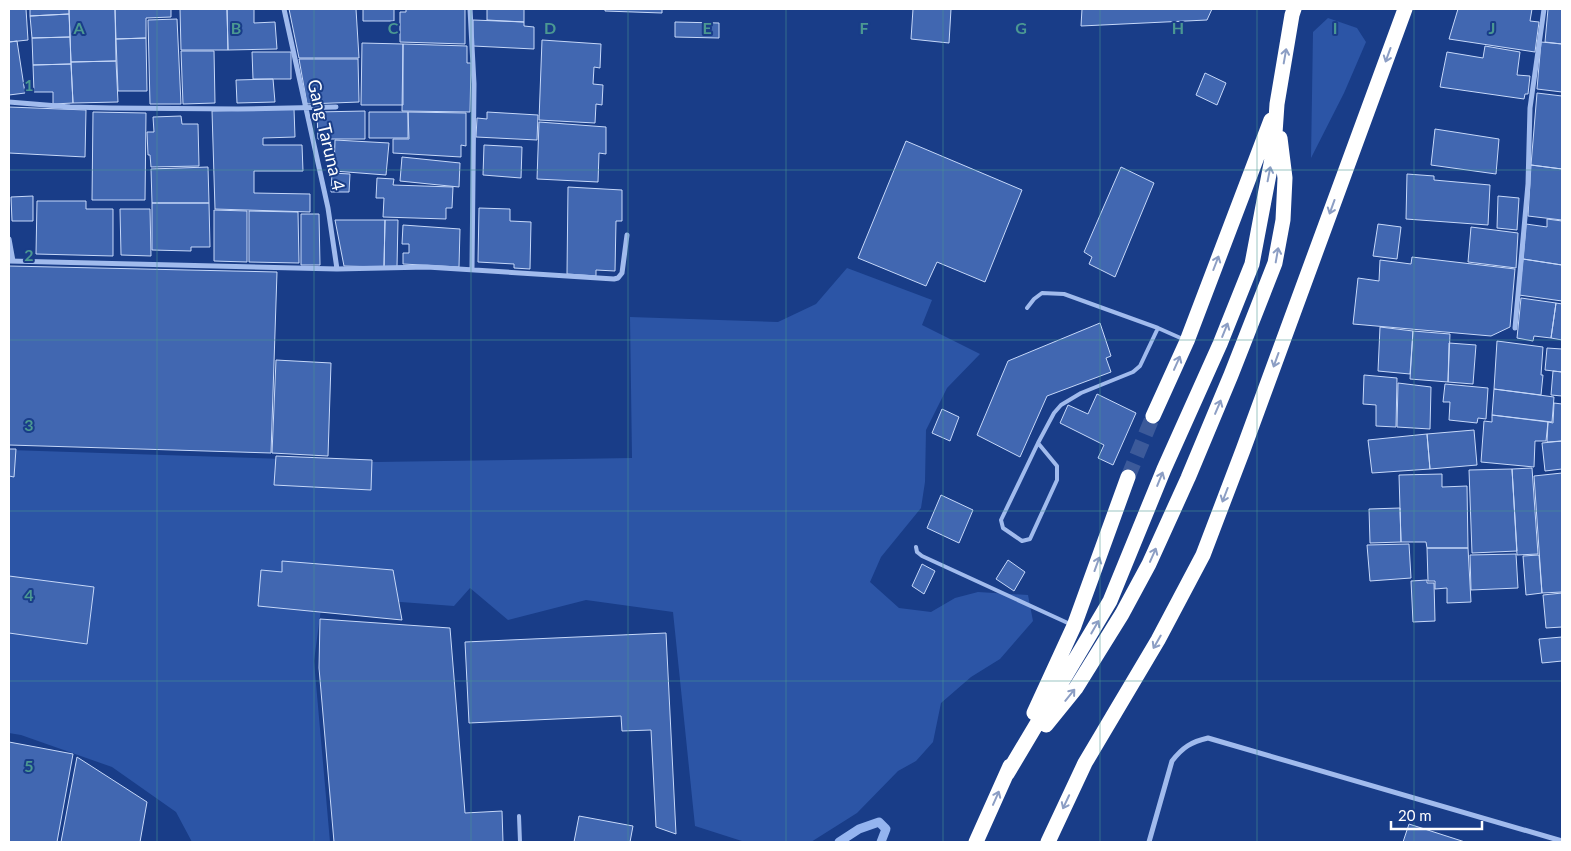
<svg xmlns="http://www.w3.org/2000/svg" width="1571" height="851" font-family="Lato,sans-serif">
<rect width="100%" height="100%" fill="#193d88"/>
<path fill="#2c55a6" d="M1328 18 1357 28 1366 42 1344 93 1311 158 1313 32Z
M847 268 932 300 922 325 980 354 947 388 926 430 925 482 921 508 881 557 870 582 899 608 931 612 955 598 978 592 1028 595 1033 621 1000 659 971 677 941 703 933 742 916 761 898 771 857 813 811 842H745L695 826 673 612 586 600 508 620 470 588 454 606 361 599 323 594 314 661 330 842H192L176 812 112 767 21 735 9 733V450L377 462 632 458 630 317 778 322 816 304Z"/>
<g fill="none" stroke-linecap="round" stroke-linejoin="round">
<path stroke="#94b4ef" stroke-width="9" d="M839 842 859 829 879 822 886 829 881 842"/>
</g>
<path fill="#4167b1" stroke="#c6d8f9" d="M9 9H26L28 40 9 42Z
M30 9H69V14L30 16Z
M69 9H115L116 61 71 62Z
M115 9H171V17L146 18V38L116 39Z
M180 9H227L228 50H181Z
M227 9H254V23L275 22 277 49 228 50Z
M289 9H356L359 58H299Z
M363 9H394V21H363Z
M406 9H465V44L400 42V12H406Z
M487 9H524V22L487 20Z
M605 9H662V13L605 11Z
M913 9H951L949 43 911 39Z
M1082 9H1212L1207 20 1081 26Z
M1458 9H1532L1530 21 1539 22 1535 52 1449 39Z
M1548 9H1562V44L1545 42Z
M69 14 70 37 32 38 30 16Z
M177 19 181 104H150L148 20Z
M473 20 524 22V26L534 27V49L473 46Z
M675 22 719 23V38L675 37Z
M70 37 71 64 33 65 32 38Z
M146 38 147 91H118L116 39Z
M542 40 601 44 600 68 594 67 593 84 603 85 602 105 596 104 595 123 539 120Z
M17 41 25 93 9 95V42Z
M1541 42 1562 44V92L1537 89Z
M362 43 403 44V105H361Z
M403 44 467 46V63H471L470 112 402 111Z
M1485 46 1520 52 1517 75 1530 76 1528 94H1525L1524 99 1440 87 1447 52 1483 58Z
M181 51H214L215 103 183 104Z
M252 52H291V79H253Z
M299 59H358L359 102 307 104Z
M116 61 118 102 73 103 71 62Z
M71 64 73 103 53 104V92H34L33 65Z
M1205 73 1226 83 1217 105 1196 95Z
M273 79 275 102 237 103 236 80Z
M1537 93 1562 96V169L1531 165Z
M9 107 86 110 85 157 9 153Z
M294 109 295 137 263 138V145H302L303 171H254V193L310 194V212L215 209 212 111Z
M365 111V139H318L317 112Z
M93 112 146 113 145 200H92Z
M369 112H408V138H369Z
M408 112 466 113V146L461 145V157L393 153V139H409Z
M487 112 538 115 537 140 476 137 477 118 487 119Z
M181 116 182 124H198L199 166 151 167 150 155H148L147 132H154L153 117Z
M539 122 606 127V154L599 153 598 182 537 179Z
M1435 129 1499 139 1496 174 1431 165Z
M335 140 389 143 386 175 334 171Z
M906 141 1022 190 985 282 937 262 926 286 858 258Z
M484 145 522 147 521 178 483 175Z
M402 157 460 163 459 187 400 181Z
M1531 165 1562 169V220L1528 216Z
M208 167 209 203H152L151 169Z
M1121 167 1154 183 1115 277 1089 264 1092 257 1084 252Z
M332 173 350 174 349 192H331Z
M1407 174 1434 176V180L1490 185 1488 225 1406 219Z
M377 178 394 179 393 185 453 187 452 208H446V219L383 217 384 198H376Z
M568 187 622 190V221H616L615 271 596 270V276L567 274Z
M33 196V221H12L11 197Z
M1498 196 1519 198 1517 230 1497 228Z
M37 201H86V209H113V256L36 254Z
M152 203H209L210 247H191V251L152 250Z
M479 208 510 209V221L531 222 530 269 514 268V264L478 262Z
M120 209H150L151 256 121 255Z
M214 210 247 211V262L214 261Z
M249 211 298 212 299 263 249 262Z
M301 214H319L320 265H301Z
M1547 219 1562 221V265L1523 259 1526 224 1547 227Z
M335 220H385L384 267 344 266Z
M385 220H398L397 267H384Z
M1378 224 1401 227 1397 259 1373 256Z
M403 225 460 229 459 267 403 264V253H409V244H402Z
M1471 227 1518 233 1516 268 1468 262Z
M1412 257 1515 269 1510 327 1491 336 1353 324 1358 278 1379 281 1380 260 1411 264Z
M1523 259 1562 265V301L1519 295Z
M9 266 277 272 271 453 9 445Z
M1521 298 1556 303 1551 338 1534 336 1533 341 1517 338Z
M1556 303 1562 304V340L1551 338Z
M1100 323 1111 356 1106 358 1111 372 1047 396 1020 457 977 435 1008 361Z
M1380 327 1413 331 1410 374 1378 371Z
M1413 331 1450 334 1448 382 1410 379Z
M1497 341 1543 347 1541 375H1543L1541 395 1494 389Z
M1449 343 1476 345 1473 384 1448 382Z
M1547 348 1562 349V372L1545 370Z
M276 360 331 363 328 456 272 453Z
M1553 371 1562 372V396L1551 395Z
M1364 375 1397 378 1396 427 1376 426V405L1363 404Z
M1398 383 1431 387 1430 429 1397 427Z
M1445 384 1488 388 1486 419 1478 418 1477 423 1449 420 1450 402H1443Z
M1494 389 1554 397 1552 422 1492 415Z
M1097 394 1136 413 1113 465 1098 458 1104 445 1060 423 1068 405 1088 414Z
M1554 403 1562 404V441L1547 442 1548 422 1553 423Z
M942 409 959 417 950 441 932 433Z
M1492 415 1548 422 1546 441H1535L1534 467 1481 462 1484 421 1492 422Z
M1474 430 1477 465 1430 469 1427 434Z
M1427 434 1430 469 1372 473 1368 440Z
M1562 441V469L1545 471 1542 443Z
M9 449H16L14 477 9 476Z
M276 456 372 460 371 490 274 485Z
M1532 468 1538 554 1517 555 1512 469Z
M1512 469 1517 551 1472 553 1469 470Z
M1562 473V592L1542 593 1534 476Z
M1442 474V487L1467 486 1468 548H1427L1426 542H1401L1399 475Z
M941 495 973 510 959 543 927 528Z
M1400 508 1401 542 1370 543 1369 509Z
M1409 544 1411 578 1370 581 1367 545Z
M1427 548H1468L1471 602 1447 603V588L1435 589V581H1428Z
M1516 554 1518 588 1471 590 1470 555Z
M1539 555 1542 593 1526 595 1523 556Z
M1008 560 1025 572 1014 591 996 579Z
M282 561 393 570 402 620 258 606 261 570 282 572Z
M922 564 935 571 924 594 912 586Z
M9 576 94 587 87 644 9 633Z
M1427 580V583H1434L1435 621 1413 622 1411 581Z
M1562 593V627L1546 628 1543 595Z
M320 619 450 628 465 813 502 811 503 842H334L319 668Z
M666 633 676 834 656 827 651 730 622 731 621 716 469 723 465 642Z
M1562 637V661L1542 663 1539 639Z
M9 742 73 754 57 842H9Z
M77 757 147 802 140 842H61Z
M579 816 633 826 630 842H574Z
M1409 824 1465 842H1403Z"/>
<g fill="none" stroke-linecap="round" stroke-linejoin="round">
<path stroke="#3c5a9a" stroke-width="15" stroke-dasharray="15 8" stroke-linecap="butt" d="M1128 477 1153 416"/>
<path stroke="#a1bbed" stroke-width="4" d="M1027 308 1034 299 1042 293 1064 294 1158 328 1185 340
M1038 443 1057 466V480L1030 539 1022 541 1003 528 1001 520 1038 443 1054 413 1061 405 1081 393 1133 372 1140 366 1158 328
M916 547 917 552 922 556 1070 624
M519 816 520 842"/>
<path stroke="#a1bbed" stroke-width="5" d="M284 9 328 208 337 269
M470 9 474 84 472 269
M9 102 70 107 111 108 238 109 336 107
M9 239 13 261
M9 261 337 269 427 267 614 279 618 278 622 273 627 235
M1515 328 1528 184 1530 108 1544 9
M1149 842 1172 761C1183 747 1191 742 1208 738L1562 841"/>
<path stroke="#fff" stroke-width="15" d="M1153 416 1187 341 1271 120
M1034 713 1074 626 1128 477
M1046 725 1076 688 1122 614 1149 564 1188 478 1231 375 1275 263 1283 220 1285 178 1280 138
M1007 774 1110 601 1164 469 1220 344 1252 264 1274 148 1277 104 1292 15 1294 9
M976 842 1010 766
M1048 842 1085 763 1158 640 1203 555 1243 450 1405 9"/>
</g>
<defs><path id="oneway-shaft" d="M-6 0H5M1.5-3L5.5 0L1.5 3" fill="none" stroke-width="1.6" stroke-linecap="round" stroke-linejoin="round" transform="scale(1.25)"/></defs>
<g stroke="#8c9ec4">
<use href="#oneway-shaft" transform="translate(1388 55) rotate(110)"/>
<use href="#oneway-shaft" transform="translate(1285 56) rotate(-80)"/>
<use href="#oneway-shaft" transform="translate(1269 174) rotate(-79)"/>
<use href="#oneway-shaft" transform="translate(1332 207) rotate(110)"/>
<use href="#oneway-shaft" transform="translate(1277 255) rotate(-80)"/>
<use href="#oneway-shaft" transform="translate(1216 263) rotate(-69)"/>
<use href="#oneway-shaft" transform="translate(1225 330) rotate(-68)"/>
<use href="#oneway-shaft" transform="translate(1276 360) rotate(110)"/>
<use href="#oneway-shaft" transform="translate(1177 363) rotate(-66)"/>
<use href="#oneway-shaft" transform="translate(1218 407) rotate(-67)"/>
<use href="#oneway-shaft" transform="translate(1160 479) rotate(-68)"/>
<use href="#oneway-shaft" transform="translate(1225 495) rotate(111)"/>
<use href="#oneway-shaft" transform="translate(1153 555) rotate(-66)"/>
<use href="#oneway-shaft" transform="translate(1097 564) rotate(-70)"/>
<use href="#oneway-shaft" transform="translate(1095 627) rotate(-60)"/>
<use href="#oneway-shaft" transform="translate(1157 642) rotate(120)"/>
<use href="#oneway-shaft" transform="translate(1070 695) rotate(-51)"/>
<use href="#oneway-shaft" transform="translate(996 798) rotate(-66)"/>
<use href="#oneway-shaft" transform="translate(1066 802) rotate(115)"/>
</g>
<path fill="none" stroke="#4b9892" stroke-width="1" stroke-opacity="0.55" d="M157 9V842M314 9V842M471 9V842M628 9V842M786 9V842M943 9V842M1100 9V842M1257 9V842M1414 9V842M9 170H1562M9 340H1562M9 511H1562M9 681H1562"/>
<g text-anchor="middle" stroke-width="4" stroke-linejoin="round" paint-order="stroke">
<g font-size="18" fill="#fff" stroke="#193d88">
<text transform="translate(326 135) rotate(77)" y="6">Gang Taruna 4</text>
</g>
</g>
<g font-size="16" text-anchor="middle" font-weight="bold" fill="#4b9892" stroke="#193d88" stroke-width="4" stroke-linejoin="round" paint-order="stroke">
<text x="79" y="34">A</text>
<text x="236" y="34">B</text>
<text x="393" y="34">C</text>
<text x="550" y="34">D</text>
<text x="707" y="34">E</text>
<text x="864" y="34">F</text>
<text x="1021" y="34">G</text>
<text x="1178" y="34">H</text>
<text x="1335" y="34">I</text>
<text x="1492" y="34">J</text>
<text x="29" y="91">1</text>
<text x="29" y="261">2</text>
<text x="29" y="431">3</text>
<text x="29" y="601">4</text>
<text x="29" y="772">5</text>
</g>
<rect width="1571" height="851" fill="none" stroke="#ffffff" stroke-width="20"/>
<path d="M1391 821v8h91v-8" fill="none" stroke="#ffffff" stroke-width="2.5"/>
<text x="1398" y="821" font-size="15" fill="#ffffff" stroke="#193d88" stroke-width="4" paint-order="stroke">20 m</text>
</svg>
